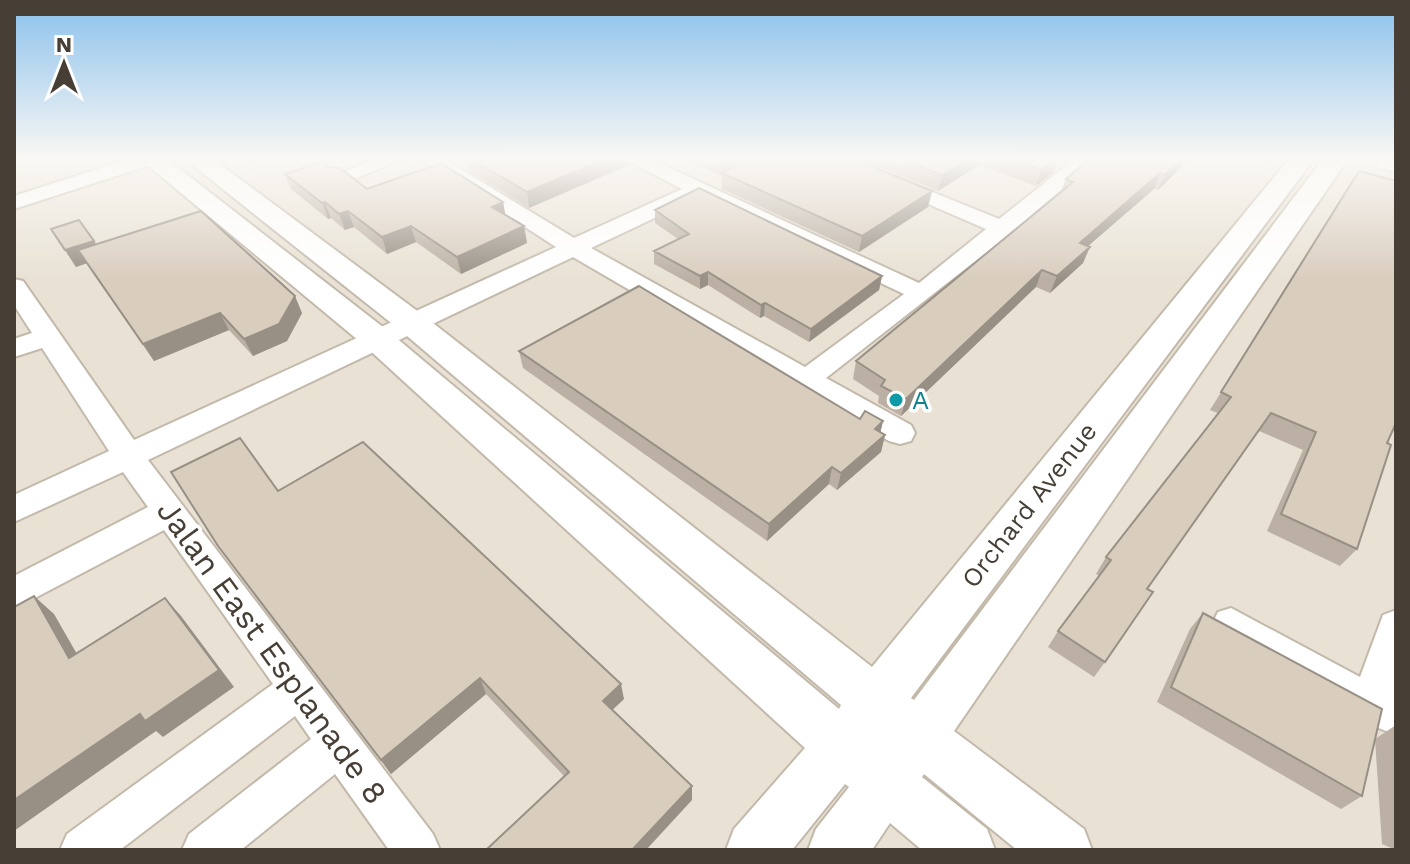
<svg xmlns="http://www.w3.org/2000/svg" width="1410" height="864" font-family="'Work Sans',sans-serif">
<rect width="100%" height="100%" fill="#f4efe6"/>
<path fill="#e8e1d4" d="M14 159H1396V850H14Z"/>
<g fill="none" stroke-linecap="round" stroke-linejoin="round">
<defs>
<path id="minor" d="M129 159H159L156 163 14 209V196Z
M374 159H403L349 181H335L332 177Z
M420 159H444L574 238 682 189 624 159H650L919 283 986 229 824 159H851L999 219 1075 159H1097L1011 233 826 378 911 425 915 433 911 441 900 444 889 441 573 257 148 460 433 834 440 850H389L335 774 241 850H182L189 834 311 739 295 716 120 850H60L67 834 273 684 164 530 14 609V576L148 507 123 472 14 522V495L109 451 42 348 14 357V339L32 333 14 305V279L23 281 134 440 556 247ZM699 197 904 294 805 367 591 248Z
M1361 159 1396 160V172L1364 163Z
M1231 608 1360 677 1383 615 1396 610V735L1356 719 1218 636 1212 624 1218 612Z"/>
<path id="tertiary" d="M140 159H167L388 331 839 709 841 705 400 330 185 159H213L424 316 872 667 1289 159H1314L911 698 914 700 1323 159H1348L954 731 1084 829 1092 850H1017L924 774 922 777 987 829 995 850H922L890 823 872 850H808L816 829 849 787 845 784 792 850H726L734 829 805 748 364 345Z"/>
</defs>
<use href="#minor" stroke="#c3b9ab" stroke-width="4"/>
<use href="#tertiary" stroke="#c3b9ab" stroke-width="4"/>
<use href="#minor" fill="#fff" fill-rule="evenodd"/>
<use href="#tertiary" fill="#fff" fill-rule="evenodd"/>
</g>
<path fill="#bbb0a3" d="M466 159H628L629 165 529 208 468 170Z
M686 159H854L932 191 928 207 859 252 722 189V176Z
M859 159H1058L1053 173 1036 186 979 165 938 191Z
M1089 159H1189L1165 184 1158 190 1154 189 1088 246 1083 263 1050 293 1036 287 901 416 878 403 879 396 853 379 856 361 1061 192 1066 179Z
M327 167 367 189 503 202 505 215 524 226 527 243 461 274 416 242 387 254 354 227 345 230 331 218 328 219 291 189 285 174Z
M1359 171 1387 443 1357 549 1340 566 1267 531 1303 450 1259 431 1147 589 1105 662 1094 677 1048 647 1058 631 1099 576 1096 574 1106 557 1218 413 1210 410Z
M655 210 882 276 879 290 809 342 764 316 760 318 708 285 700 289 654 264V251L678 239 655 223Z
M51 229 97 244 302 313 287 341 253 356 229 330 154 361 86 263 76 267Z
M519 351 860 419 883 421 880 432 885 435 881 452 837 490 829 484 767 541 523 368Z
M278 491 624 699 612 710 692 786V800L564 776 486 694 391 774 230 563Z
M1203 613 1362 796 1341 809 1157 702 1190 629Z
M1396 725V850L1382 844 1375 739Z"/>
<path fill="#989085" d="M605 159H628L629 165 529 208 527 192Z
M969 159H981L979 165 938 191 942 175Z
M1056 159H1058L1053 173 1036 186 1041 170Z
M1181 159H1189L1158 190 1165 175Z
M1160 173 1154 189 1073 259 1080 243Z
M932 191 928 207 859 252 862 236Z
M325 202 331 218 328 219 322 203Z
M503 202 506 218 492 207Z
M348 211 354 227 345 230 339 214Z
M411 226 416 242 387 254 382 237Z
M524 226 527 243 461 274 457 257Z
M94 241 105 257 76 267 65 250Z
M1090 247 1083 263 1050 293 1057 276Z
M1042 270 1036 287 901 416 906 399Z
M708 272V285L700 289V276Z
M882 276 879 290 809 342 811 329Z
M295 296 302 313 287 341 253 356 244 339Z
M765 303 764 316 760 318 761 305Z
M220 313 229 330 154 361 143 344Z
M883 421 879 439 875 429Z
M885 435 881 452 837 490 841 473Z
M832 467 829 484 767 541 769 524Z
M34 596 54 614 89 675 69 658Z
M165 598 181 616 234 687 163 737 156 731 14 831V800Z
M480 678 486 694 391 774 381 760Z
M621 684 624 699 606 716 603 701Z
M692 786V800L646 850H632Z"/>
<path fill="#d9cdbe" stroke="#989085" stroke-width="2" d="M471 159H605L527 192Z
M720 159H854L932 191 862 236 722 173 736 166Z
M900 159H969L942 175Z
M1008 159H1056L1041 170Z
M1089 159H1181L1165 175 1160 173 1080 243 1090 247 1057 276 1042 270 906 399 881 386 885 380 856 361 1073 182 1066 179Z
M324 161 327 167 340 168 367 189 441 163 503 202 492 207 524 226 457 257 411 226 382 237 348 211 339 214 325 202 322 203 285 174Z
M1359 171 1396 181V423L1387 443 1391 445 1357 549 1281 514 1316 432 1271 413 1147 589 1153 592 1105 662 1058 631 1111 560 1106 557 1231 397 1221 392Z
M699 188 882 276 811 329 765 303 761 305 708 272 700 276 654 251 689 234 655 210Z
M201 211 295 296 279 324 244 339 220 313 143 344 78 250Z
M79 220 94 241 65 250 51 229Z
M639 286 860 419 865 411 883 421 875 429 885 435 841 473 832 467 769 524 519 351Z
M240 438 278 491 363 442 621 684 603 701 692 786 632 850H486L569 772 480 678 381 760 218 546 171 472Z
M34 596 69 658 165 598 219 670 145 721 140 714 14 800V607Z
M1203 613 1382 709 1362 796 1171 687Z"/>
<linearGradient id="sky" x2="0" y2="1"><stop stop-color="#8bc1ed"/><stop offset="0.57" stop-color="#faf8f4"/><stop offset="1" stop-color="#faf8f4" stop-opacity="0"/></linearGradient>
<rect width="1410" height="280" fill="url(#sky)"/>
<circle fill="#0f9aa8" stroke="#fff" stroke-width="3" cx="896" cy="400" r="8"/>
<g text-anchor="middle" stroke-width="7" stroke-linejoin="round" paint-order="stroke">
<g font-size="26" fill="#0d838f" stroke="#fff" text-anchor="start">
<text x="912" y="409">A</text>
</g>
<g font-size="26" fill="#473f35" stroke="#fff">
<text transform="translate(1029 505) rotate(-52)" y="9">Orchard Avenue</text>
</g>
<g font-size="32" fill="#473f35" stroke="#fff">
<text transform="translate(272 652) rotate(54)" y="11">Jalan East Esplanade 8</text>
</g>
</g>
<rect width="1410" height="864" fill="none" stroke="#473f35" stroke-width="32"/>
<g transform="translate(64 64)" stroke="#ffffff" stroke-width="6" paint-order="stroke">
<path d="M0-6L14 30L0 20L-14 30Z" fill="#473f35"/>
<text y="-12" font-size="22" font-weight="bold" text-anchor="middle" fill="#473f35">N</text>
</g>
</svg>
